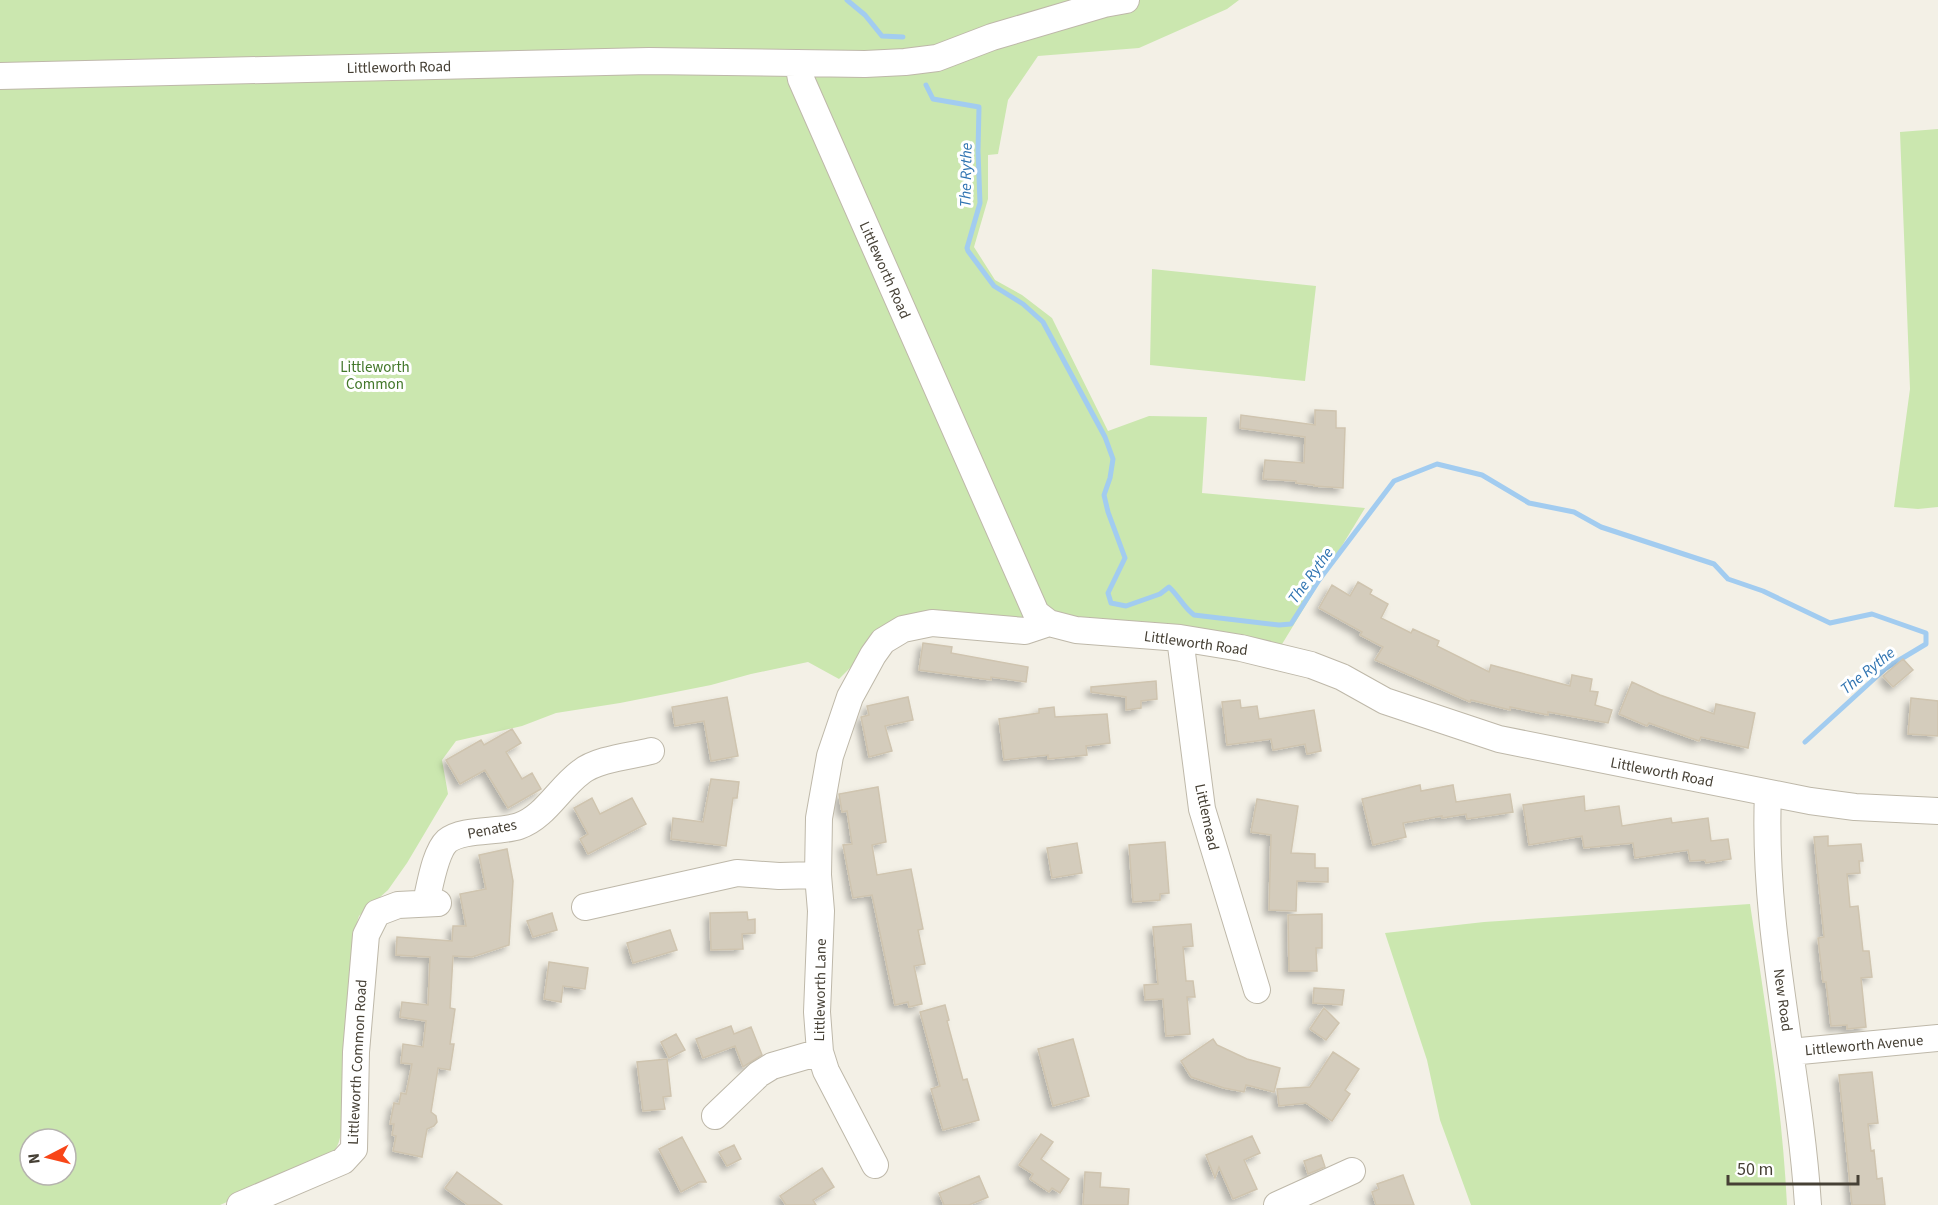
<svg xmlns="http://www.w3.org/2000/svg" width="1938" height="1205" font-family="'Source Sans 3',sans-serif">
<defs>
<filter id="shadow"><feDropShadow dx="-4.5" dy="4.5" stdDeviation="3" flood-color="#0004"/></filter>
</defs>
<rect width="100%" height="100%" fill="#f3f0e6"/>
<path fill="#cbe7af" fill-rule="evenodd" d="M0 0H1239L1227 9 1139 48 1038 56 1008 100 998 154 988 155V199L974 247 995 280 1022 295 1052 318 1108 431 1149 416 1207 417 1202 493 1365 508 1276 654 932 623 867 651 839 679 808 662 751 674 711 685 620 703 556 713 522 726 456 741 442 760 448 794 407 863 388 890 359 916 353 935 342 1124C340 1141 339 1149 325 1160L220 1205H0ZM30 1139H66V1175H30Z
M1938 129V507L1918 509 1894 507 1910 389 1900 132Z
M1152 269 1316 286 1305 381 1150 365Z
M1750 904C1765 1004 1782 1103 1787 1205H1471L1440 1120 1427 1060 1385 933 1484 922Z"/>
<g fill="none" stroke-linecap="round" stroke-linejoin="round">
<path stroke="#a2ccf0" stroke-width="5" d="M847 0 865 15 882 36 903 37
M926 85 933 99 979 107 978 151 980 203 967 248 968 251 994 286 1023 304 1043 322 1105 437 1113 459 1110 478 1104 495 1108 512 1125 558 1108 593 1111 603 1126 606 1160 594 1169 587C1179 596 1183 607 1194 615L1279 625 1291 624 1319 580 1394 481 1437 464 1482 475 1529 503 1574 512 1601 527 1714 564 1728 579 1763 591 1830 623 1872 614 1926 633V644L1886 668 1805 742"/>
</g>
<path fill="#d4ccbc" stroke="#cfc4af" stroke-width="1.5" filter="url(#shadow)" d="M1315 410 1336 411V428H1345L1343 488 1314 486V485L1296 483V481L1263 479 1265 460 1304 463 1305 437 1240 428 1241 415 1315 425Z
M1358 582 1372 590 1370 594 1388 604 1381 618 1411 633 1413 629 1439 641 1437 646 1489 672 1491 665 1570 686 1572 675 1592 679 1590 691 1598 692 1595 705 1612 710 1608 723 1548 712V715L1510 707V710L1471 700 1470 702 1375 660 1383 647 1360 635 1362 632 1319 608 1332 585 1350 596Z
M923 643 952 647 951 653 1028 667 1026 682 991 677V680L919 670Z
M1903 659 1913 670 1893 687 1883 676Z
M1156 681 1157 699 1141 701V708L1126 710V697L1091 692V687Z
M1632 682 1660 695 1714 714 1716 704 1755 713 1748 748 1701 737 1699 741 1649 723 1647 726 1619 714Z
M727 697 738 756 711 761 704 721 675 726 672 707Z
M908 697 913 720 885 726 892 751 869 757 861 717 869 715 867 706Z
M1911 698 1938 701V736L1908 734Z
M1240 700 1241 708 1257 706 1259 719 1314 710 1321 751 1307 754 1305 744 1273 750 1271 739 1227 745 1222 702Z
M1054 707 1055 717 1107 714 1110 743 1086 746 1087 755 1048 759V755L1004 760 999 719 1039 713V709Z
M512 729 521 743 506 752 522 779 532 773 541 789 508 808 485 770 460 784 446 760 481 740 484 745Z
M711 779 739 782 737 798H733L726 846 671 839 673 818 703 822Z
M1420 785 1421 791 1453 785 1456 802 1510 794 1513 812 1467 819 1466 814 1442 818V816L1403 823 1406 837 1373 845 1362 799Z
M878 787 886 842 872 845 877 875 911 869 923 929 918 930 925 964 914 966 922 1004 909 1007 908 1002 895 1005 872 895 853 898 843 845 852 844 847 811 842 812 839 794Z
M1584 796 1585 811 1619 806 1622 826 1671 818 1672 823 1708 818 1711 841 1728 839 1731 859 1706 863 1705 860 1690 861 1688 850 1635 858 1633 843 1584 848 1582 836 1529 845 1523 805Z
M592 798 600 814 632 798 646 824 588 854 580 839 588 834 574 808Z
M1257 799 1298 806 1291 853 1315 854V868H1328V882L1297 881 1296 911 1269 910 1271 835 1251 832Z
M1828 836V846L1861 844 1863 861H1859L1860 873 1847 874 1850 907 1858 906 1863 951H1869L1872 977 1861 978 1866 1027 1847 1029V1025L1831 1026 1826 982H1823L1818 938 1824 937 1814 837Z
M1165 842 1169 893 1160 894V900L1133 902 1129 845Z
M1077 843 1082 873 1052 878 1047 848Z
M507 849 513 881 509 945 472 957 453 956 450 1008 455 1009 450 1044H454L450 1070 438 1068 431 1112 436 1116 437 1122 434 1126 427 1129 422 1157 393 1151 396 1136 392 1135 394 1124H390L394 1103 399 1104 401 1093 406 1094 412 1064 401 1063 403 1044 423 1047 426 1021 400 1017 402 1002 428 1005 430 957 396 955 397 937 452 941 453 926H466L460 894 486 889 479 855Z
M747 912 748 920 755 919V933L742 934 743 949 711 950 710 913Z
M552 913 557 930 533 937 527 921Z
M1322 914V948H1316L1317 971H1289L1288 915Z
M1191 924 1193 946 1183 947 1186 981H1193L1195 997H1187L1190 1034 1166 1036 1163 999 1145 1000 1144 985 1158 984 1153 927Z
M670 930 677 950 633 963 627 943Z
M549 962 588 968 585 989 563 986 561 1002 544 999Z
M1314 988 1344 990 1342 1005 1313 1003Z
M945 1005 949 1020 947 1021 963 1080 967 1079 979 1120 943 1130 931 1089 940 1086 920 1012Z
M1324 1008 1339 1023 1326 1040 1310 1029Z
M731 1026 734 1034 751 1027 762 1055 743 1067 735 1046 703 1058 696 1039Z
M676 1034 685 1050 669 1058 661 1042Z
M1073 1039 1089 1096 1053 1106 1038 1049Z
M1213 1039 1217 1045 1247 1059 1280 1068 1274 1092 1246 1085 1244 1092 1224 1088 1191 1077 1181 1061Z
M1333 1052 1359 1069 1345 1090 1350 1094 1332 1121 1306 1103 1279 1106 1277 1089 1310 1087Z
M667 1059 671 1096 663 1097 665 1109 643 1111 637 1062Z
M1872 1072 1878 1123 1868 1124 1871 1151 1874 1150 1877 1179 1882 1178 1885 1205H1852L1839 1075Z
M1041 1134 1053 1142 1041 1159 1069 1179 1060 1193 1052 1188 1049 1192 1030 1179 1033 1174 1019 1165Z
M1252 1136 1260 1153 1244 1160 1257 1189 1233 1199 1219 1167 1215 1178 1206 1155Z
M682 1137 706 1182H699L681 1192 659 1149Z
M734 1145 741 1159 727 1166 719 1152Z
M1321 1155 1325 1167 1308 1174 1304 1161Z
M822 1168 834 1187 813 1200 816 1205H786L780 1196Z
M457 1172 502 1205H468L445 1188Z
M1085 1172 1101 1173 1100 1187 1129 1189 1128 1205H1083Z
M1403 1175 1414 1205H1376L1372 1192 1379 1189 1377 1184Z
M979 1176 988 1197 969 1205H944L939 1193Z"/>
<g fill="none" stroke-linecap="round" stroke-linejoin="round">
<defs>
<path id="minor" d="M798 63 801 79 1036 613 1049 623 1076 630 1180 638 1241 648 1311 665 1342 677 1385 701 1499 739 1810 801 1855 807 1938 811
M0 76 649 61 865 64 905 62 937 58 992 37 1104 4 1126 0
M1180 638 1202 809 1257 990
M1768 793C1762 932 1799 1067 1808 1205
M426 902C430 886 435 852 447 841 463 828 499 833 519 826 545 817 559 788 581 772 597 759 631 756 651 751
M585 907 737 873 779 876 818 875
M1790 1052 1938 1038
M715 1116 759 1074 772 1066 820 1052
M875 1165 826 1071 820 1052 817 1012 821 911 818 875 819 818 830 756 850 697 873 655 883 641 903 629 932 623 1025 631 1049 623
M240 1205 343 1161 354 1149 356 1052 366 935 377 913 398 905 438 903
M1277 1205 1352 1171"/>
</defs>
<use href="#minor" stroke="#beb8a9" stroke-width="28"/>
<use href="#minor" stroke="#fff" stroke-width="26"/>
</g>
<g text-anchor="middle" stroke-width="6" stroke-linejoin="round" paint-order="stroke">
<g font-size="15" fill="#464035" stroke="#fff">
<text transform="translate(399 67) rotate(-1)" y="5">Littleworth Road</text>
<text transform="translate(885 270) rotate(66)" y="5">Littleworth Road</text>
<text transform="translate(1196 643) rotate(8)" y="5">Littleworth Road</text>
<text transform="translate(1662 772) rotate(11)" y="5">Littleworth Road</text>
<text transform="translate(1207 817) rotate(78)" y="5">Littlemead</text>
<text transform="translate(492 829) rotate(-11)" y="5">Penates</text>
<text transform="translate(820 990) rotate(-89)" y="5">Littleworth Lane</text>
<text transform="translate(1783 1000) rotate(82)" y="5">New Road</text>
<text transform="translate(1864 1045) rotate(-5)" y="5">Littleworth Avenue</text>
<text transform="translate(357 1062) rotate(-87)" y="5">Littleworth Common Road</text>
</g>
<g font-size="15" fill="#427729" stroke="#fff">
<text x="375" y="372">Littleworth<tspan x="375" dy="17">Common</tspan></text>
</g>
<g font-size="16" font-style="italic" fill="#2f73b1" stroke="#fff">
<text transform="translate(965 175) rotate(-89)" y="6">The Rythe</text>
<text transform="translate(1310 575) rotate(-54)" y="6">The Rythe</text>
<text transform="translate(1867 670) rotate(-39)" y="6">The Rythe</text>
</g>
</g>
<g transform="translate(48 1157) rotate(263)"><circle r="28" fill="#ffffff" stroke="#b5b3ae" stroke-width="1.5"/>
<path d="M0-4.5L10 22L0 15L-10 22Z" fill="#f84618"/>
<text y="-9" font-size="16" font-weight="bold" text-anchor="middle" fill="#464035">N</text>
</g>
<path d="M1728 1175v9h130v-9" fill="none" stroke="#464035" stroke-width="3"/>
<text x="1737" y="1175" font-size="18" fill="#464035" stroke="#ffffff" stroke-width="4.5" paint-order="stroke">50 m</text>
</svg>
